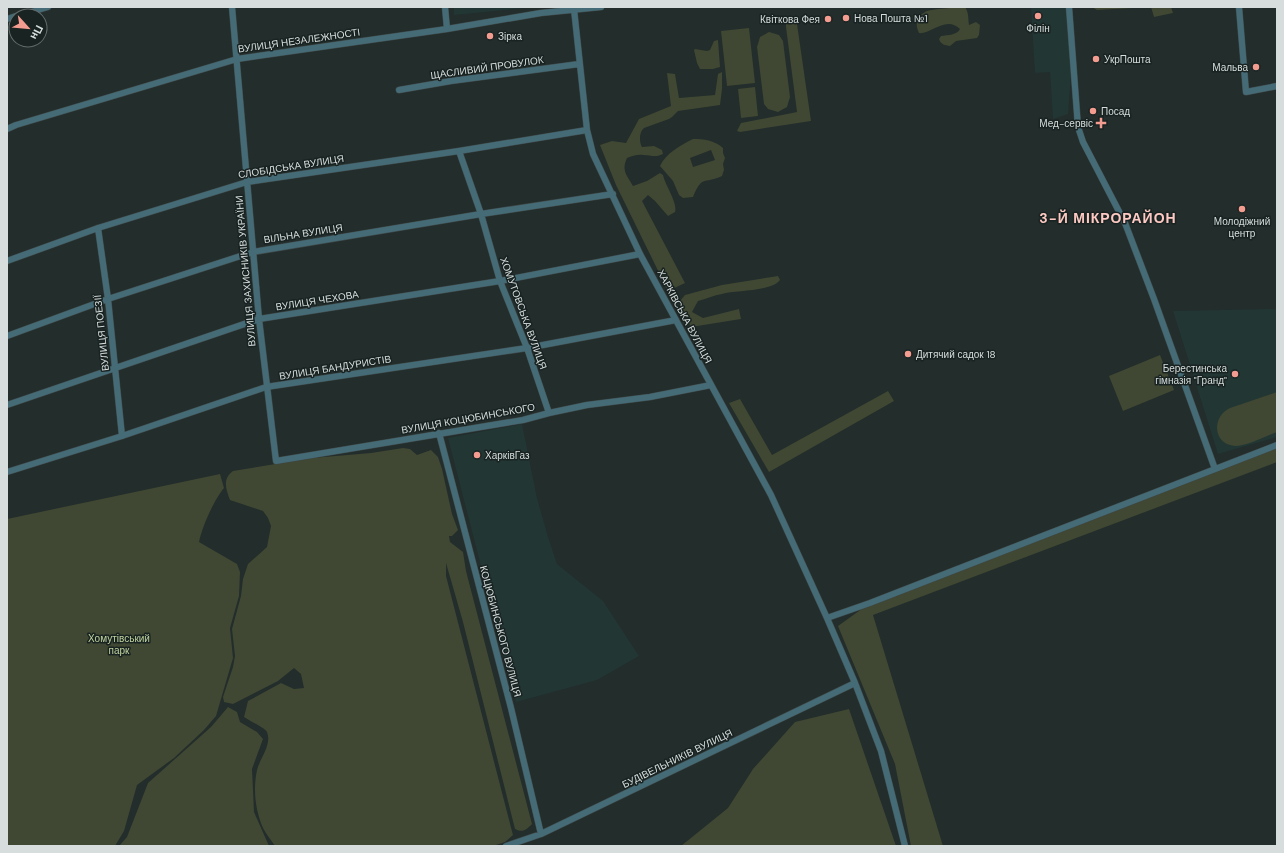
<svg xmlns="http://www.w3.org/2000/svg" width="1284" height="853" font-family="'DM Sans',sans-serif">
<rect width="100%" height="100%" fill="#222d2c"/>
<path fill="#223634" d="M454 7H534L454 15Z
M1031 7H1066L1071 74 1068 114 1053 119 1050 72 1035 73Z
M1277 309V437L1218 454 1173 311Z
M522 424 537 498 548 537 557 564 603 601 639 656 597 680 516 702 448 438Z"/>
<path fill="#404732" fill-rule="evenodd" d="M960 7H965C969 13 968 18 969 25L976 22 980 25 979 35 977 38 956 41 950 46C945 45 941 45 939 39L941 36C948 35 957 35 960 29 946 15 930 35 919 33 915 25 916 17 925 12 929 9 953 8 960 7Z
M1092 7H1171L1173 13 1154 17 1151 7 1097 10Z
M796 17 811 121 740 132 737 131 741 123 797 112 786 27V18Z
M749 28 755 83 727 86 721 31Z
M769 32 779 35 783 41 790 97 787 107 778 112 768 109 764 104 757 47 760 37Z
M718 40 720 67 713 69H700L697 63 694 50 695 49 707 51 710 50 714 41Z
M722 72V89L720 105 678 111 672 117 669 119 644 128C639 132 639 142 642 147L654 146 662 150 663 154C654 158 652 155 643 155 638 154 632 156 627 158 621 171 627 175 633 186L647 181 660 173 663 175C665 185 678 203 675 212L668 216 655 201 648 195 642 201 685 283 668 291 616 185 600 145 612 141 626 143 639 119 671 106 667 73 675 74 679 98 715 95 718 74Z
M755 87 758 116 741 118 738 89Z
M693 139C704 139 714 140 723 148V153L725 158 723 164 724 170 722 176C703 185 703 174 693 197L683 198 679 195 673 181 660 166C666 153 681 145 693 139ZM711 150 715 160 693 167 690 158Z
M778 276 780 280C771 292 736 290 722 294 714 295 706 299 698 301L692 312 703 318 739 309 741 319 691 327 679 302 685 295 722 285Z
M1160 355 1174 390 1123 411 1109 376Z
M888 391 894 401 769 472 729 403 740 399 772 455Z
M1277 392V432C1266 436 1247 446 1235 446 1213 445 1211 417 1230 408Z
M1277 445V462L873 615 943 846H911L895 764 838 626 870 603Z
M403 448 410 449 417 455 431 450 438 457 442 469 452 514 458 530 452 536H449L450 542 463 552 466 571 532 824C526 830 523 833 515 829L463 622 446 563V576L513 835 505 842 493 846H275C271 840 266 834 263 828 255 810 253 789 257 770 260 758 272 745 267 732 265 728 248 720 244 717L248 701 281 683 294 689 304 688 301 674 294 668 278 681 233 704 224 702 223 697 233 667 235 656 232 629 241 596 243 579 248 564 267 547 271 526 268 518 263 511 230 500C226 489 222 479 233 471L312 458 371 453Z
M220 474 224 488C214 500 202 527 199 542L237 564 240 572 239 596 230 628 233 658 216 716 204 730 174 758 137 785 124 831 115 846H7V519Z
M228 707 237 712 240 722 257 732 263 739 252 769 254 812 269 846H119L127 837 148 783 211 727Z
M849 709 896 846H681L728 808 753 769 795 722Z"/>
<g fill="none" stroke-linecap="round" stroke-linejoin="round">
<defs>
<path id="minor" d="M232 7 259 319 276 461 523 420 549 413 587 405 650 397 711 385
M445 7 447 29
M576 7 574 9 587 130 593 154 640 254 771 495 827 618 855 683 881 751 905 846
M1069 7 1078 127 1083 142 1125 223 1154 299 1215 469
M1239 7 1246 92 1277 86
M18 16 48 7
M7 19 16 16
M399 90 451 81 579 64
M7 129 16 125 237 59 447 29 541 13 601 7
M459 151 481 214 500 281 527 348 549 413
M98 228 108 299 122 436
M7 261 98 228 247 182 459 151 587 130
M7 336 108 299 253 252 481 214 613 194
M7 405 259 319 500 281 640 254
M439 433 511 708 541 834
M7 472 122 436 266 387 527 348 676 320
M827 618 870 603 1277 445
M506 846 541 834 855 683"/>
</defs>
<use href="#minor" stroke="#3f4948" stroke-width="7"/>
<use href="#minor" stroke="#456b77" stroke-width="6"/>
</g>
<g fill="#f59c91" stroke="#182322" stroke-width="1.5">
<circle cx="1038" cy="16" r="4"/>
<circle cx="846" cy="18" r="4"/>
<circle cx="828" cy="19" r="4"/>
<circle cx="490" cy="36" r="4"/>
<circle cx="1096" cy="59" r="4"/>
<circle cx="1256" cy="67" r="4"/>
<circle cx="1093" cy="111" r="4"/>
<path d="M1099 117h4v4h4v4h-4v4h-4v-4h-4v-4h4z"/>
<circle cx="1242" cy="209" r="4"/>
<circle cx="908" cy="354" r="4"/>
<circle cx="1235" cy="374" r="4"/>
<circle cx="477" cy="455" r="4"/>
</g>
<g text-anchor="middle" stroke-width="3" stroke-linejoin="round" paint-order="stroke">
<g font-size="10" fill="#d6dddc" stroke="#182322" text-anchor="start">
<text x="854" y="22">Нова Пошта №1</text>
<text x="820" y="23" text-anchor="end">Квіткова Фея</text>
<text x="1038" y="32" text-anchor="middle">Філін</text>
<text x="498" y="40">Зірка</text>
<text x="1104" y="63">УкрПошта</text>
<text x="1248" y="71" text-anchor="end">Мальва</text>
<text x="1101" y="115">Посад</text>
<text x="1093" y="127" text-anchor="end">Мед-сервіс</text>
<text x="1242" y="225" text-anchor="middle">Молодіжний<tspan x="1242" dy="12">центр</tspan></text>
<text x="916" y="358">Дитячий садок 18</text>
<text x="1227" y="372" text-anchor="end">Берестинська<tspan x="1227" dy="12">гімназія "Гранд"</tspan></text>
<text x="485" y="459">ХарківГаз</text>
</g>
<g font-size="10" fill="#d6dddc" stroke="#182322">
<text transform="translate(299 40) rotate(-8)" y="4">ВУЛИЦЯ НЕЗАЛЕЖНОСТІ</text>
<text transform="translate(487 67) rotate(-8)" y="4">ЩАСЛИВИЙ ПРОВУЛОК</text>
<text transform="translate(291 166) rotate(-9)" y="4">СЛОБІДСЬКА ВУЛИЦЯ</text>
<text transform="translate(303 233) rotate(-9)" y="4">ВІЛЬНА ВУЛИЦЯ</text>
<text transform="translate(245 271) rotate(-95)" y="4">ВУЛИЦЯ ЗАХИСНИКІВ УКРАЇНИ</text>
<text transform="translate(317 300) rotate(-9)" y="4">ВУЛИЦЯ ЧЕХОВА</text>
<text transform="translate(524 313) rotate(70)" y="4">ХОМУТОВСЬКА ВУЛИЦЯ</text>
<text transform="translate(685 316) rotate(62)" y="4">ХАРКІВСЬКА ВУЛИЦЯ</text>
<text transform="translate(101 333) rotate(-96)" y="4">ВУЛИЦЯ ПОЕЗІЇ</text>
<text transform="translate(335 367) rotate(-9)" y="4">ВУЛИЦЯ БАНДУРИСТІВ</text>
<text transform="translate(468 418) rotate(-10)" y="4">ВУЛИЦЯ КОЦЮБИНСЬКОГО</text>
<text transform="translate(501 631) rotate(75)" y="4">КОЦЮБИНСЬКОГО ВУЛИЦЯ</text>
<text transform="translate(677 758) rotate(-26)" y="4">БУДІВЕЛЬНИКІВ ВУЛИЦЯ</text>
</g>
<g font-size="10" fill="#c0d39d" stroke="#182322">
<text x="119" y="642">Хомутівський<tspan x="119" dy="12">парк</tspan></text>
</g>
<g font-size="14" font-weight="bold" letter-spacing="1" fill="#fdc9c2" stroke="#182322">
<text x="1108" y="223">3-Й МІКРОРАЙОН</text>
</g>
</g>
<rect width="1284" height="853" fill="none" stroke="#d6dddc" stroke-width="16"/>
<g transform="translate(28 28) rotate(117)"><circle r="19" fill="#182322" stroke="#646d6c"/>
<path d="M0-3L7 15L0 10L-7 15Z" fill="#f59c91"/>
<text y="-6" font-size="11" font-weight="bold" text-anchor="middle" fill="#d6dddc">Пн</text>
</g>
</svg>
